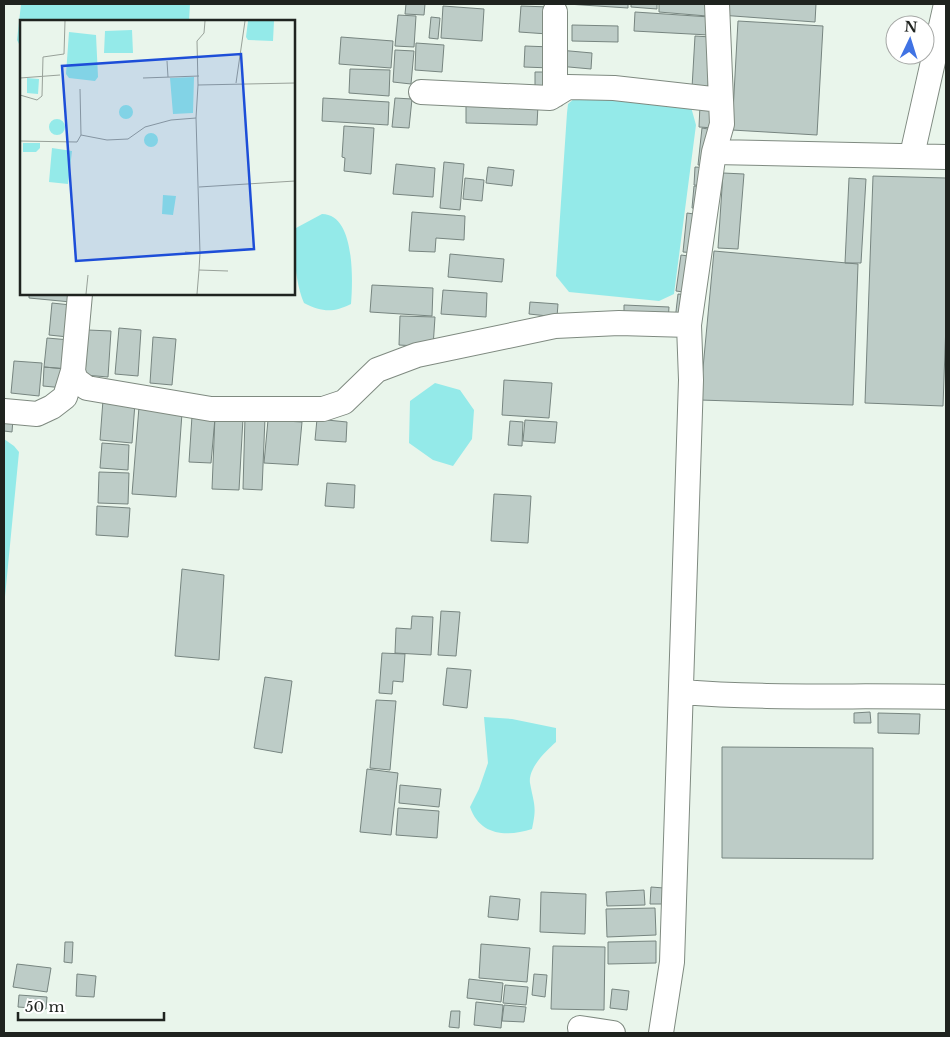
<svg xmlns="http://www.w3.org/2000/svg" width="950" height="1037" font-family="'Libre Baskerville',serif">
<rect width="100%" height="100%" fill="#e9f5eb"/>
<path fill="#94eae9" d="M21 4H190L189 21H21V48L17 40Z
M583 91 691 107 696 125 674 294 659 301 569 292 556 276 567 113 568 104Z
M322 214C355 214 353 280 351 304 333 313 322 312 304 303 295 282 293 251 296 228Z
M435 383 460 390 474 410 472 439 453 466 433 460 409 443 410 401Z
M4 439 14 446 19 452 4 607Z
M484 717 512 719 556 728V742C546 751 528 768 530 783 534 805 537 806 532 829 507 837 480 836 470 807L479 789 488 763Z"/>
<path fill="#bdccc7" stroke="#778580" d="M406 4H425L424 15 405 14Z
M567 4H628V8Z
M631 4H657V9L631 7Z
M659 4H708L707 16 659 12Z
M720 4H816L815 22 720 15Z
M443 6 484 9 482 41 441 38Z
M521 6 550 7 548 34 519 32Z
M635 12 710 17 709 35 634 31Z
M398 15 416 16 414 47 395 46Z
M431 17 440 18 438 39 429 38Z
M738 21 823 26 817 135 732 130Z
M572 25 618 26V42L572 41Z
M695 36 711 37 708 89 692 88Z
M341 37 393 41 391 68 339 64Z
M416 43 444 45 442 72 415 70Z
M525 46 552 47 551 68 524 67Z
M395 50 414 51 411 84 393 82Z
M559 50 592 53 591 69 558 66Z
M350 69 390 70 389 96 349 93Z
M535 72H548V92H535Z
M323 98 389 102 388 125 322 121Z
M395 98 412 99 409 128 392 127Z
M466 103 538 105 537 125 466 123Z
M700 105H715L714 128 699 127Z
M344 126 374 128 371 174 344 171 345 158 342 157Z
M702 128 714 130 710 166 698 165Z
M444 162 464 164 460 210 440 208Z
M396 164 435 168 433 197 393 194Z
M488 167 514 170 512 186 486 183Z
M695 167 709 168 707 186 694 185Z
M723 173 744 174 738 249 718 248Z
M873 176 946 178V323L943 406 865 403Z
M465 178 484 180 482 201 463 199Z
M849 178 866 179 861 263H845Z
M694 186 706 187 704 209 692 208Z
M412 212 465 216 464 240 436 238 435 252 409 251Z
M687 213 701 215 697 253 683 252Z
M714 251 858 264 853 405 700 400Z
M450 254 504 259 502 282 448 277Z
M681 255 696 257 691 293 676 291Z
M372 285 433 288 432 316 370 312Z
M443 290 487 293 486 317 441 314Z
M29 294H72L71 302 29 298Z
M678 294 690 295 675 320Z
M530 302 558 304 557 317 529 314Z
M52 303 71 305 68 337 49 335Z
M624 305 669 307 668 322 624 320Z
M400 316 435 317 433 347 399 345Z
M119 328 141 330 138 376 115 374Z
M88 330 111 331 108 377 85 375Z
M153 337 176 339 172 385 150 383Z
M47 338 70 340 68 369 44 367Z
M14 361 42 363 39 396 11 393Z
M44 367 66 369 64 388 43 386Z
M504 380 552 383 549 418 502 415Z
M103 400 135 403 132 443 100 440Z
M139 407 182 413 176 497 132 494Z
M192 416 215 418 211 463 189 462Z
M215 416 243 418 239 490 212 489Z
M245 417 265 418 262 490 243 489Z
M4 419H13L12 432 4 431Z
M317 419 347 422 346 442 315 440Z
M268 420 302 422 298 465 264 463Z
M525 420 557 422 555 443 523 441Z
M510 421 523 422 522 446 508 445Z
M102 443 129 445 128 470 100 468Z
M99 472 129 473 128 504 98 503Z
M327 483 355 485 354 508 325 506Z
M494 494 531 496 528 543 491 541Z
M97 506 130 508 128 537 96 535Z
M182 569 224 575 219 660 175 656Z
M441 611 460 612 456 656 438 655Z
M412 616 433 617 431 655 395 653 396 628 411 629Z
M382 653 405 654 403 682 393 681 392 694 379 693Z
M447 668 471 670 467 708 443 705Z
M265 677 292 681 282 753 254 748Z
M376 700 396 701 390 770 370 768Z
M870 712 871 723H854V713Z
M878 713 920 714 919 734 878 733Z
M722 747 873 748V859L722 858Z
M367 769 398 773 391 835 360 832Z
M400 785 441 789 439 807 399 803Z
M398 808 439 811 437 838 396 835Z
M651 887 664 888 663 904H650Z
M644 890 645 905 607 906 606 892Z
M541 892 586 894 585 934 540 932Z
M490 896 520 899 518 920 488 917Z
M655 908 656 935 607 937 606 909Z
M656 941V963L608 964V942Z
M65 942H73L72 963 64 962Z
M481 944 530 948 527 982 479 978Z
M553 946 605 947 604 1010 551 1009Z
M17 964 51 968 47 992 13 987Z
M77 974 96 976 94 997 76 996Z
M534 974 547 975 545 997 532 995Z
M469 979 503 983 501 1002 467 998Z
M505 985 528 987 526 1005 503 1003Z
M612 989 629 991 627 1010 610 1008Z
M19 995 47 997 46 1009 18 1007Z
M476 1002 503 1005 501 1028 474 1025Z
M504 1005 526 1007 524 1022 502 1021Z
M451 1011H460L459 1028 449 1027Z"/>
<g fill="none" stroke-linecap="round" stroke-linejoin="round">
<defs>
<path id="minor" d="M421 92 550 98 568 87 614 88 721 100
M555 95V12
M714 152 722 124 717 4
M912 155 946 4
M73 371 76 380 87 388 211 409H323L344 402 377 370 417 355 555 326 619 323 689 325 714 152 946 157
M4 411 37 414 52 407 65 397 73 371 80 294
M681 692C769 699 858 695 946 697
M580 1028 613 1033
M661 1033 672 962 691 380 689 325"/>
</defs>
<use href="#minor" stroke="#7f8a80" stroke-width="26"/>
<use href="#minor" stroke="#fff" stroke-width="24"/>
</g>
<g transform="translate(20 20)">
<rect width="275" height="275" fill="#e9f5eb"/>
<path d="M228 1H254L253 21 228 20 226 17ZM112 10 113 33H84L85 11ZM49 12 76 15 78 57 75 61 49 58 46 54ZM174 57 173 93 153 94 150 58ZM7 58 19 59 18 74 7 73ZM99 92a7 7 0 1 1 14 0a7 7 0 1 1-14 0ZM29 107a8 8 0 1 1 16 0a8 8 0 1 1-16 0ZM124 120a7 7 0 1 1 14 0a7 7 0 1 1-14 0ZM3 123H20V128L16 132H3ZM32 128 52 131 48 164 29 162ZM143 175 156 176 153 195 142 194Z" fill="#94eae9"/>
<path fill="none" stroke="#98a199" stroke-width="1" d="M147 41 148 57M0 58 40 55M123 58 179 56M216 63 225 1M178 65 177 21 184 13 185 1M0 75 17 80 22 76 23 37 44 34 45 1M176 98 180 233M61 115 87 120 108 119 125 107 151 100 176 98 178 65 275 63M0 121 57 122 61 115 60 69M179 167 275 161M165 232 180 233 179 250M66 274 68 255M177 274 179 250 208 251"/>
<path fill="#1d4ed8" fill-opacity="0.15" stroke="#1d4ed8" stroke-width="2.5" d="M221 34 234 229 56 241 42 46Z"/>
<rect width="275" height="275" fill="none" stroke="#1f231f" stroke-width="2.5"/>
</g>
<rect width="950" height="1037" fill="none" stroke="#1f231f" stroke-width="10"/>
<g transform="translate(910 40) rotate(4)"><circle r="24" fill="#ffffff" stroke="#a5a7a5"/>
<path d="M0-4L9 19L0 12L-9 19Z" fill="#4073e4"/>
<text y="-8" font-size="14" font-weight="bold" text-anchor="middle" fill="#1f231f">N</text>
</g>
<path d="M18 1012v8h146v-8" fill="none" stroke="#1f231f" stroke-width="2.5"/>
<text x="25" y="1012" font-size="15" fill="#1f231f" stroke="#ffffff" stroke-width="4" paint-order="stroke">50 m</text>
</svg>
